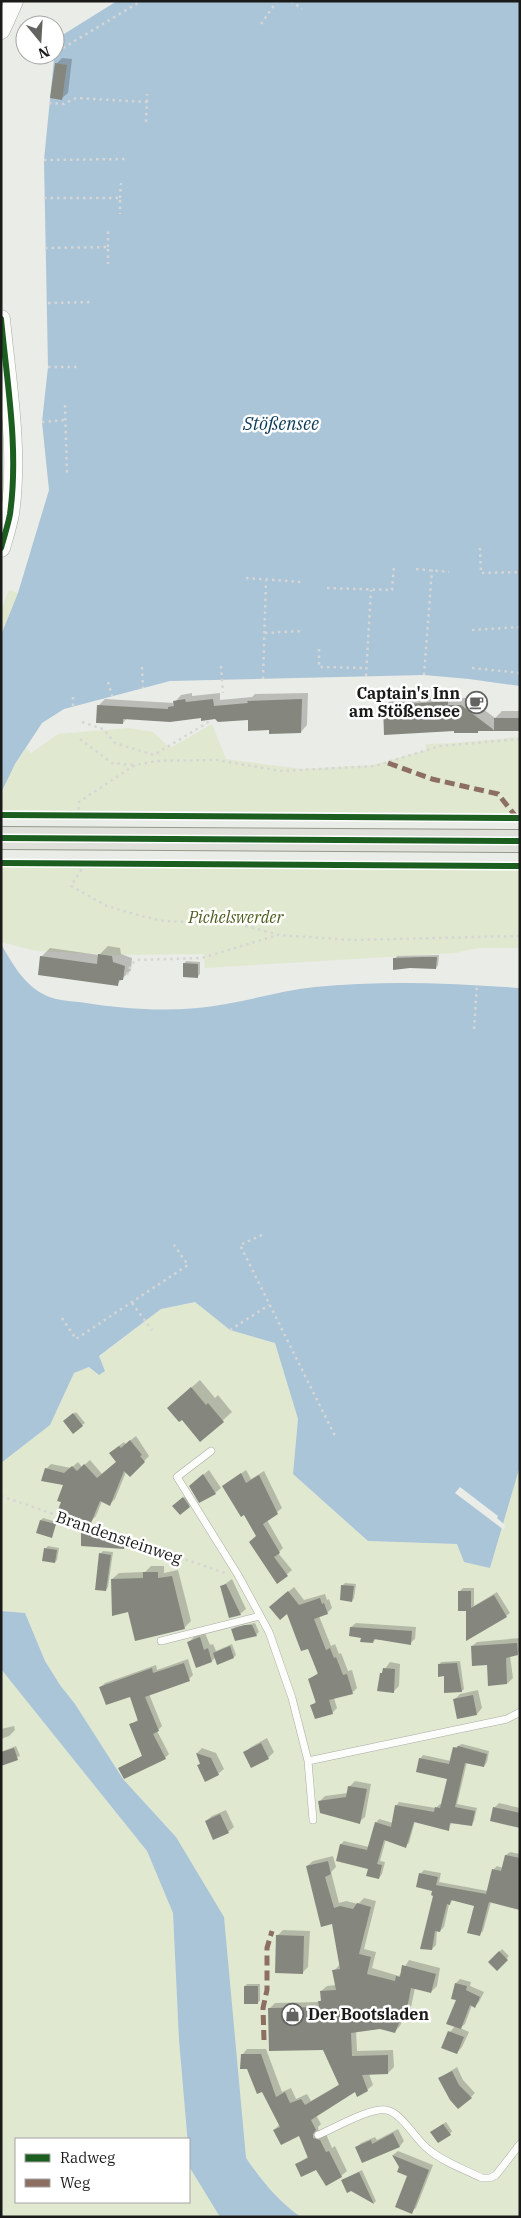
<svg xmlns="http://www.w3.org/2000/svg" width="521" height="2218" font-family="'IBM Plex Serif',serif">
<rect width="100%" height="100%" fill="#eaece7"/>
<path fill="#e0e8d0" d="M9 590 18 593 1 635V610Z
M212 724 226 759 301 769 373 765 426 750V744L454 743 520 737V813L1 810C1 785 12 769 26 748L31 753 58 734 128 728 153 732 170 748Z
M1 867 520 870V948H478L455 953 205 968 204 954 117 955 60 952 37 951 1 942Z
M195 1302 230 1330 275 1343 298 1419 293 1474 368 1541 457 1544 490 1568 520 1466V2217H301C278 2201 262 2181 246 2158L176 1837 123 1779 75 1704 60 1685 45 1661 25 1613 1 1611V1463L50 1425 74 1373 89 1367 99 1375 105 1371 99 1357 161 1309Z
M1 1669 147 1851 173 1913 179 2040 188 2139H16V2202H189V2151L190 2168 220 2217H1Z"/>
<path fill="#aac4d8" d="M117 1H520V686L469 679 424 675 170 681 64 709 42 723 15 764 1 793V635L18 593 49 490 42 422 48 367 44 160 56 39Z
M1 944C12 963 24 985 45 995 56 1001 74 1001 86 1003 131 1010 180 1013 226 1004 255 999 285 990 315 987 383 980 452 983 520 988V1466L490 1568 464 1562 457 1544 368 1541 293 1474 298 1419 275 1343 230 1330 195 1302 161 1309 99 1356 105 1371 99 1375 89 1367 74 1373 50 1425 1 1463Z
M1 1611 25 1613 45 1661 60 1685 75 1704 123 1779 176 1837 224 1917 246 2158C262 2181 278 2201 301 2217H220L190 2168 179 2040 173 1913 147 1851 1 1669Z"/>
<path fill="#eaece7" d="M460 1487 498 1516 497 1518 505 1525 504 1530 455 1493Z"/>
<path fill="#0003" d="M62 58 72 59 68 93 62 98 56 64Z
M192 693V696L220 693V700L252 697 255 694 308 693 307 725 301 732 271 729 249 718 202 717 127 718 123 723 98 706 105 699 174 703 181 695Z
M455 694V698H469L495 718 502 711H520V730L480 729 477 732 455 730 384 707 392 699Z
M108 946 120 948 121 954 132 958 131 970 117 984 41 957 50 948 99 955Z
M439 955 438 965 436 968 395 959 397 956Z
M186 961 200 962V974L198 976 184 964Z
M200 1380 215 1398 218 1395 232 1412 201 1440 182 1418 168 1408Z
M76 1412 85 1423 82 1425 67 1419Z
M136 1436 149 1456 130 1476 126 1472 115 1499 110 1504 102 1501 96 1516 91 1521 63 1501 64 1485 46 1469 51 1464 71 1468 78 1462 82 1467 90 1460 102 1474 117 1461 116 1448 124 1442 126 1444Z
M209 1470 221 1488 215 1493 190 1486Z
M246 1470 251 1479 264 1471 282 1508 267 1520 283 1548 278 1553 292 1570 277 1583 257 1536 244 1513 223 1486Z
M186 1496 191 1504 189 1506H174Z
M43 1518 57 1522 51 1536 41 1520Z
M87 1525 130 1539 129 1542 123 1548 82 1531Z
M48 1546 59 1548 57 1560 55 1562 45 1549Z
M103 1551 113 1552 108 1587 106 1590 100 1554Z
M151 1566H164V1573L178 1570 191 1621 184 1628 129 1611 112 1579 119 1573 145 1572Z
M232 1579 246 1609 240 1614 221 1587Z
M345 1583 356 1584 354 1598 352 1601 343 1585Z
M294 1587 304 1600 325 1594 327 1600 329 1599 332 1608 327 1613 319 1616 331 1646 335 1644 339 1654 341 1653 348 1671 352 1670 357 1688 352 1693 334 1698 337 1708 332 1713 312 1705 317 1700 310 1679 319 1672 309 1647 288 1612 276 1602Z
M463 1588H474V1606L497 1592 510 1613 506 1616 467 1610 459 1592Z
M255 1623 259 1632 256 1635 233 1629 235 1627Z
M356 1623 416 1627 415 1639 410 1643 376 1639 373 1642 351 1627Z
M205 1633 210 1645 213 1644 216 1651 232 1644 236 1655 234 1657H216L212 1661 189 1642 194 1637Z
M520 1638V1652L510 1656 513 1678 508 1683 489 1684 488 1664 472 1646 477 1642Z
M188 1659 193 1675 189 1679 149 1694 162 1726 157 1731 169 1754 165 1758 120 1769 143 1755 130 1725 139 1719 131 1695 101 1687 105 1683 156 1665 157 1670Z
M460 1661 464 1689 462 1691H445V1675L439 1665 441 1662Z
M390 1662 400 1664 399 1686 393 1692 381 1674Z
M478 1690 482 1708 477 1714 454 1700 460 1694Z
M14 1726 15 1730 9 1736 1 1739V1729Z
M267 1738 274 1752 268 1758 245 1752 251 1747Z
M462 1744 489 1751 487 1762 484 1766 467 1762 457 1804 477 1808 474 1821 471 1825 452 1822 448 1829 415 1821 409 1843 405 1846 386 1839 380 1861 385 1862 382 1874 379 1878 369 1868 337 1860 341 1844 344 1841 369 1847 376 1823 379 1819 393 1823 396 1806 399 1802 436 1808 440 1804 442 1805 448 1778 420 1759 423 1755 451 1761 454 1748Z
M16 1746 20 1756 1 1764V1752Z
M202 1748 216 1753 224 1769 218 1774 201 1763 197 1753Z
M355 1781 371 1784 365 1817 359 1822 319 1802 325 1796 348 1793 350 1786Z
M499 1803 520 1808V1826L494 1808Z
M226 1810 234 1827 228 1832 206 1821 212 1816Z
M510 1852 520 1854V1908L491 1902 483 1931 480 1934 476 1905 454 1899 449 1904 444 1927 440 1931 437 1930 436 1945 432 1949 435 1895 434 1890 421 1873 424 1870 441 1873 439 1882 488 1891 493 1870 497 1866 503 1868 506 1855Z
M333 1856 336 1867 331 1872 339 1903 346 1901 358 1904 364 1898 376 1901 364 1949 376 1952 372 1968 399 1976 409 1960 440 1968 437 1986 431 1992 415 1988 410 2012 404 2017 400 2026 394 2032 380 2028 356 2031 357 2051 393 2050 394 2067 388 2073 369 2074 373 2085 367 2090 355 2091 316 2115 321 2124 318 2127 319 2132 326 2134 332 2148 335 2146 347 2171 341 2176 297 2164 309 2156 299 2135 274 2130 280 2124 263 2090 242 2055 247 2049H266L282 2092 291 2088 296 2099 307 2094 311 2101 340 2084 324 2048 269 2009 275 2003 319 2002 322 1999 321 1991 327 1986 336 1985 334 1971 340 1964 333 1923 307 1866 313 1861Z
M283 1930 310 1931 308 1967 302 1973 277 1936Z
M502 1949 509 1956 497 1969 490 1962Z
M460 1979 471 1982 470 1986 484 1992 479 2002 475 2006 472 2005 465 2024 460 2028 469 2032 462 2047 457 2053 450 2032 455 2026 457 1999 452 1998 456 1983Z
M247 1984H260V2001L257 2003 245 1986Z
M457 2067 463 2080 475 2093 471 2097 440 2078Z
M446 2122 452 2131 450 2134 434 2130Z
M398 2129 404 2141 400 2146 363 2161 357 2147 361 2143 375 2137 377 2140Z
M398 2151 433 2165 416 2208 411 2212 409 2175 400 2167 393 2155Z
M362 2170 376 2201 374 2203 351 2190 343 2180Z"/>
<path fill="#85877e" d="M55 63 67 65 62 100 50 98Z
M185 699 186 702 213 699 214 706 248 703 247 701 302 699 301 733 269 734V730L248 731V720L218 722 215 719 201 721V718L170 722 123 719V724L96 723 97 705 168 709V707L174 706 173 701Z
M448 701V705H461L494 730V718H520V731H478V733H454V731L384 735 383 706Z
M98 954 112 956 113 962 125 966 123 980H119L118 986 38 975 40 956 97 964Z
M423 957H437L436 969 410 968 393 970V958Z
M183 963 198 964V978L183 977Z
M191 1387 206 1405 208 1403 224 1422 200 1442 182 1420 179 1422 167 1408Z
M73 1413 83 1426 73 1434 63 1421Z
M130 1440 142 1455 140 1456 145 1462 130 1477 124 1471 110 1506 100 1501 91 1523 58 1510 61 1502 57 1501 63 1485 41 1481 45 1468 64 1473 72 1466 77 1471 84 1464 97 1478 116 1462 109 1453 119 1446 121 1448Z
M241 1473 246 1483 259 1475 278 1514 263 1524 280 1553 274 1557 288 1576 277 1584 249 1542 256 1536 244 1515 241 1517 222 1486Z
M203 1474 216 1494 199 1503 189 1486Z
M183 1497 190 1507 180 1515 172 1506Z
M40 1520 56 1524 52 1538 36 1533Z
M81 1530 125 1544 124 1549 81 1546Z
M44 1548 57 1550 55 1563 42 1561Z
M99 1553 111 1555 106 1591 95 1590Z
M143 1572H158V1578L172 1576 185 1629 135 1641 128 1612 112 1616 111 1579 143 1578Z
M226 1584 241 1615 229 1618 220 1586Z
M341 1585 354 1586 352 1602 340 1600Z
M288 1591 299 1605 320 1598 322 1604 324 1603 328 1614 314 1619 326 1650 330 1648 334 1658 336 1657 343 1675 347 1674 353 1694 329 1700 333 1714 315 1719 310 1705 316 1703 308 1679 318 1674 308 1649 301 1651 287 1614 280 1620 269 1607Z
M458 1591H471V1608L494 1595 507 1617 466 1641V1611H458Z
M245 1625H252L257 1636 235 1641 231 1629Z
M350 1627 412 1631 411 1645 374 1639 373 1643 360 1642 361 1638 349 1636Z
M200 1637 204 1650 208 1648 212 1662 196 1668 187 1642Z
M517 1643 518 1655 506 1658 507 1684 488 1686 487 1665 472 1666 471 1646Z
M230 1646 234 1658 217 1665 213 1653Z
M184 1663 190 1681 145 1697 159 1731 153 1734 166 1759 124 1779 118 1768 142 1756 129 1724 138 1721 130 1697 106 1705 99 1687 152 1668 153 1673Z
M457 1663 462 1692 444 1693V1676L438 1677V1664Z
M383 1668 395 1669 394 1693 377 1691 380 1673H382Z
M473 1695 477 1715 457 1719 453 1699Z
M261 1743 269 1759 251 1768 243 1752Z
M458 1746 487 1754 484 1767 465 1763 455 1807 475 1811 472 1826 450 1823 449 1831 414 1822 406 1848 384 1840 377 1864 382 1865 379 1879 366 1876 368 1869 336 1861 340 1844 367 1850 375 1822 391 1827 395 1805 434 1812 435 1807 440 1808 447 1779 416 1772 419 1758 449 1764 453 1747 457 1748Z
M14 1748 18 1760 1 1766V1752Z
M196 1753 211 1758 219 1775 205 1782 197 1765 200 1764Z
M348 1786 367 1789 360 1824 320 1813 318 1801 346 1797Z
M493 1807 520 1813V1828L490 1821Z
M220 1814 229 1833 213 1840 205 1821Z
M505 1855 520 1858V1910L489 1902 480 1936 467 1933 474 1906 451 1900 450 1905 447 1904 440 1932 435 1931 432 1950 420 1949 433 1896 431 1895 432 1891 416 1887 419 1873 438 1877 436 1885 486 1894 492 1869 501 1871Z
M328 1861 331 1874 325 1877 334 1908 340 1906 353 1909 357 1903 371 1907 359 1954 371 1957 367 1974 395 1981 396 1976 400 1977 402 1965 436 1974 431 1993 411 1988 405 2019 401 2018 395 2033 380 2029 351 2033 352 2056 388 2055V2074L362 2075 368 2091 357 2097 355 2092 311 2120 316 2130 313 2134V2138L320 2140 326 2152 329 2151 342 2177 326 2186 316 2170 301 2177 295 2164 308 2158 299 2136 281 2145 273 2130 280 2127 262 2092 257 2094 247 2069H240L241 2054H261L276 2097 285 2092 290 2103 301 2099 305 2105 339 2085 323 2050 269 2051 268 2008 319 2007 318 2001H321L320 1991 336 1990 332 1970 340 1969 332 1924 321 1927 306 1866Z
M276 1935 304 1936 303 1974 275 1973Z
M499 1951 508 1960 497 1971 488 1962Z
M455 1983 467 1986 466 1990 480 1997 475 2008 470 2005 461 2029 446 2024 456 2000 451 1999Z
M244 1986H258V2004H244Z
M448 2031 464 2037 457 2054 441 2048Z
M452 2071 459 2085 472 2098 458 2109 450 2100 438 2078Z
M443 2124 451 2135 438 2143 430 2132Z
M393 2133 400 2147 362 2163 355 2147 371 2140 372 2144Z
M392 2155 429 2170 412 2214 395 2207 407 2176 397 2172 399 2167Z
M359 2172 374 2204 351 2191 347 2193 341 2180Z"/>
<g fill="none" stroke-linecap="round" stroke-linejoin="round">
<defs>
<path id="service" d="M211 1451 177 1477 238 1575 269 1632 292 1698 308 1761 507 1719 520 1712
M161 1641 260 1616
M308 1761 313 1820
M318 2135C335 2128 369 2108 386 2110 401 2112 416 2140 428 2149 443 2162 464 2169 482 2178H490L496 2175 520 2144"/>
<path id="tertiary" d="M1 30 14 1
M1 319C7 383 19 449 10 514 8 525 4 537 1 548"/>
<path id="primary" d="M1 838 520 841"/>
</defs>
<use href="#service" stroke="#a9aba7" stroke-width="8"/>
<use href="#tertiary" stroke="#a9aba7" stroke-width="19"/>
<use href="#primary" stroke="#959a8b" stroke-width="24"/>
<path stroke="#d6d6d5" stroke-width="2.5" stroke-dasharray="2.5 4" stroke-linecap="butt" d="M291 1 302 9
M261 24 277 1
M63 48 141 1
M147 102V94
M49 103 64 104 76 98 147 102 146 122
M44 160 126 159
M44 198H120V214
M120 198 121 183
M108 247V229
M45 248 108 247V264
M48 303 93 302
M48 367H80
M65 405 67 474
M42 422 65 420
M480 548 481 573 520 572
M416 569 449 572
M246 578 302 582
M327 588 392 590 394 565
M472 630 520 627
M265 633 300 631
M319 649V667L366 668
M221 666 223 693
M142 667 143 688
M472 668 520 673
M424 675 432 570
M366 676 371 590
M263 679 266 581
M108 682 112 696
M73 706V694
M82 722 103 729 115 743 154 755 210 721
M80 739 112 763 133 765
M78 816 79 802 135 765 156 761 217 760 281 771 375 766 440 746 520 739
M83 863 81 870 71 886 107 906 141 916 164 921 239 924 279 935 353 940 520 936
M127 975 131 965 136 960 202 958 278 935
M519 1013H520
M474 1029 477 985
M262 1235 240 1245 336 1438
M132 1303 152 1330
M62 1318 76 1339 188 1265 174 1245
M230 1330 269 1305
M1 1496 225 1573"/>
<use href="#service" stroke="#fcfcfb" stroke-width="7"/>
<use href="#tertiary" stroke="#fcfcfb" stroke-width="18"/>
<use href="#primary" stroke="#dee0d9" stroke-width="22"/>
<path stroke="#8d6e63" stroke-width="5" stroke-dasharray="10 5" stroke-linecap="butt" d="M388 763 432 779 498 794 517 818
M264 2040 263 2008 267 1990V1948L272 1931"/>
<defs>
<path id="cycleway" d="M1 319C7 383 19 449 10 514 8 525 4 537 1 548
M1 815 520 818
M1 838 520 841
M1 863 520 866"/>
</defs>
<use href="#cycleway" stroke="#fff" stroke-width="9"/>
<use href="#cycleway" stroke="#1b5e20" stroke-width="6"/>
</g>
<defs>
<symbol id="cafe-ring" viewBox="-11 -11 22 22"><circle r="9.5" fill="#fff" stroke="#636460" stroke-width="1.5"/><path d="M-5.5-4.5H6V0H3Q3 3.5 0 3.5H-2.5Q-5.5 3.5-5.5 0ZM3-3.2v2h1.7v-2ZM-6 4.5H4V6H-6Z" fill="#636460"/></symbol>
<symbol id="shop-ring" viewBox="-11 -11 22 22"><circle r="9.5" fill="#fff" stroke="#636460" stroke-width="1.5"/><path d="M-5-2.5h2.3a2.7 3.5 0 0 1 5.4 0H5L5.5 6h-11ZM-1.5-2.5h3a1.5 2.3 0 0 0-3 0Z" fill="#636460"/></symbol>
</defs>
<g fill-rule="evenodd">
<use href="#cafe-ring" x="464" y="690" width="25" height="25"/>
<use href="#shop-ring" x="280" y="2002" width="25" height="25"/>
</g>
<g text-anchor="middle" stroke-width="5" stroke-linejoin="round" paint-order="stroke">
<g font-size="16" font-weight="bold" fill="#1a1b18" stroke="#fff" text-anchor="end">
<text x="460" y="699">Captain's Inn<tspan x="460" dy="18">am Stößensee</tspan></text>
<text x="308" y="2020" text-anchor="start">Der Bootsladen</text>
</g>
<g font-size="16" font-style="italic" fill="#4e5e20" stroke="#fff">
<text x="236" y="923">Pichelswerder</text>
</g>
<g font-size="16" fill="#1a1b18" stroke="#fff">
<text transform="translate(119 1537) rotate(19)" y="6">Brandensteinweg</text>
</g>
<g font-size="18" font-style="italic" fill="#0e3a58" stroke="#fff">
<text x="281" y="430">Stößensee</text>
</g>
</g>
<rect width="521" height="2218" fill="none" stroke="#1a1b18" stroke-width="5"/>
<rect x="15" y="2138" width="175" height="65" fill="#ffffff" stroke="#a3a4a3"/>
<rect x="25" y="2154" width="25" height="8" fill="#1b5e20" stroke="#a3a4a3"/>
<text x="60" y="2163" font-size="15" fill="#1a1b18">Radweg</text>
<rect x="25" y="2179" width="25" height="8" fill="#8d6e63" stroke="#a3a4a3"/>
<text x="60" y="2188" font-size="15" fill="#1a1b18">Weg</text>
<g transform="translate(40 40) rotate(162)"><circle r="24" fill="#ffffff" stroke="#a3a4a3"/>
<path d="M0-4L9 19L0 12L-9 19Z" fill="#636460"/>
<text y="-8" font-size="14" font-weight="bold" text-anchor="middle" fill="#1a1b18">N</text>
</g>
</svg>
